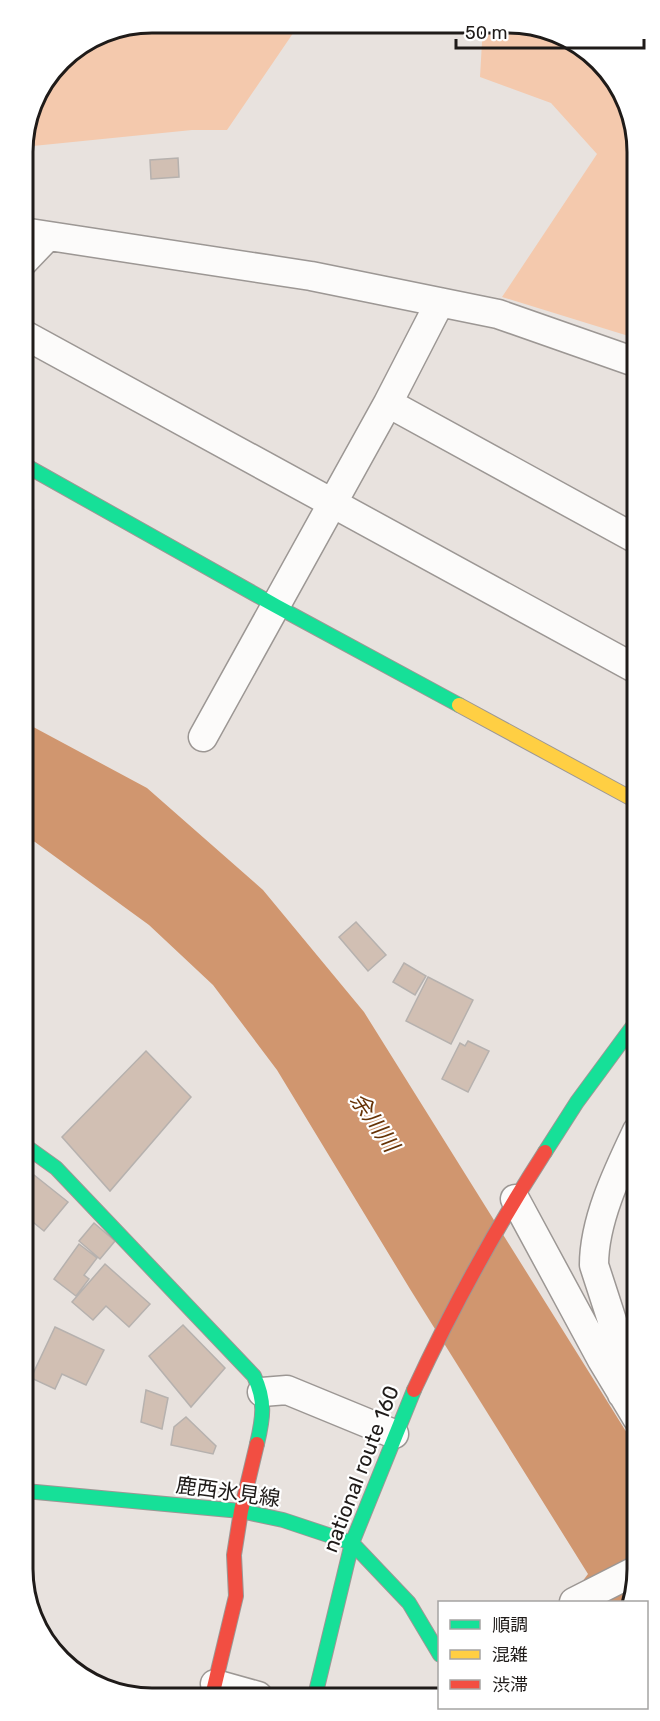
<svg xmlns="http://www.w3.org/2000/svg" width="660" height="1721" font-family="Rubik,'Noto Sans JP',sans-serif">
<rect width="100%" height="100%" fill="#e8e2de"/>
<path fill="#f4c9ad" d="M152 23H300L227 130H192L23 147 36 95 66 55 103 32Z
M483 25H534L600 61 635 126V338L502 297 597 154 551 103 480 77Z"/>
<path fill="#d0966f" d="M24 722 147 788 263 890 364 1012 637 1449V1577L627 1602H595L582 1582 588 1574 410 1289 277 1070 213 985 149 925 35 842 24 837Z"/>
<path fill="#d1bfb3" stroke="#b6b1ae" stroke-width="1.5" d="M178 158 179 177 151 179 150 160Z
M356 922 386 955 368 971 339 937Z
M404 963 426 976 415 995 393 982Z
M428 977 473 1000 451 1044 406 1021Z
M468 1041 489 1051 468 1092 442 1079 460 1043 465 1046Z
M146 1051 191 1097 110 1191 62 1137Z
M24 1167 68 1202 44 1231 24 1215Z
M94 1223 115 1241 100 1259 79 1241Z
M79 1244 97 1258 84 1275 89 1279 76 1296 54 1279Z
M105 1264 150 1304 129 1327 106 1306 93 1320 72 1302Z
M183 1325 225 1368 191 1407 149 1356Z
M55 1327 104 1350 86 1385 62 1374 55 1389 31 1378Z
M146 1390 168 1398 162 1429 141 1422Z
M186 1417 216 1446 213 1454 171 1445 174 1427Z"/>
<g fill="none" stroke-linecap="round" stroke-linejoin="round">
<defs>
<path id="street" d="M23 232 311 276 498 314 635 362
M23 262 47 237
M440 302 388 403 636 539
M23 334 636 669
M203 737 388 403
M515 1199 602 1360 637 1418
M262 1392 287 1390 394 1434
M622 1394 632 1382 594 1265C594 1220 618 1171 637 1131
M574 1602 637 1570
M215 1684 258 1696"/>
<path id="fast" d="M23 464 276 606 459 705
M24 1145 56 1168 254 1376C266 1401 263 1418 257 1444
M545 1152 577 1102 636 1022
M25 1491 241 1511 283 1520 352 1543 409 1603 440 1655
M315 1696 352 1543 414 1390"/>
<path id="slow" d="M459 705 636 801"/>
<path id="jam" d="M414 1390C452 1308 496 1228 545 1152
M212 1696 236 1596 234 1555 241 1511 257 1444"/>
</defs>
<use href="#street" stroke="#9c9794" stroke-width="31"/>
<use href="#fast" stroke="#9c9794" stroke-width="16"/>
<use href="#slow" stroke="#9c9794" stroke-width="16"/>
<use href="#jam" stroke="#9c9794" stroke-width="16"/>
<use href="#street" stroke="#fcfbfa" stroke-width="28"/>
<use href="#fast" stroke="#16e098" stroke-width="14"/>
<use href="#slow" stroke="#ffcf43" stroke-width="14"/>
<use href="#jam" stroke="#f24e42" stroke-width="14"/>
</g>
<g text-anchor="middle" stroke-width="4.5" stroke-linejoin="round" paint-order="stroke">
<g font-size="21" fill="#1f1b19" stroke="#fff">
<text transform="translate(361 1469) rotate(-69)" y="7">national route 160</text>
<text transform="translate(228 1492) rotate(8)" y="7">鹿西氷見線</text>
</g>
<g font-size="22" font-style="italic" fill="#663205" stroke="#fff">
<text transform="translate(375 1122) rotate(55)" y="8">余川川</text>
</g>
</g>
<path d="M0 0H660V1721H0ZM152 33H508A119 119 0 0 1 627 152V1569A119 119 0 0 1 508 1688H152A119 119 0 0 1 33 1569V152A119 119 0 0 1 152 33Z" fill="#fff" fill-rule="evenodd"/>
<path fill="none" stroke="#1f1b19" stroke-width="3" d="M152 33H508A119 119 0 0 1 627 152V1569A119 119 0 0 1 508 1688H152A119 119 0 0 1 33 1569V152A119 119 0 0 1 152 33Z"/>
<rect x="438" y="1601" width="210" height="108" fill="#ffffff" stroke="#a5a4a3" stroke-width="1.5"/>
<rect x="450" y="1620" width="30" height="9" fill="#16e098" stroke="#a5a4a3" stroke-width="1.5"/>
<text x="492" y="1631" font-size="18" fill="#1f1b19">順調</text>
<rect x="450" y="1650" width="30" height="9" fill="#ffcf43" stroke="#a5a4a3" stroke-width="1.5"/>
<text x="492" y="1661" font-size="18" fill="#1f1b19">混雑</text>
<rect x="450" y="1680" width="30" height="9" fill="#f24e42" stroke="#a5a4a3" stroke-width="1.5"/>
<text x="492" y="1691" font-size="18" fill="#1f1b19">渋滞</text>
<path d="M456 39v9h188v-9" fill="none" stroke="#1f1b19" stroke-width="3"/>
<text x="465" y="39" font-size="18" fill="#1f1b19" stroke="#ffffff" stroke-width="4.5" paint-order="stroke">50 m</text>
</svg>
